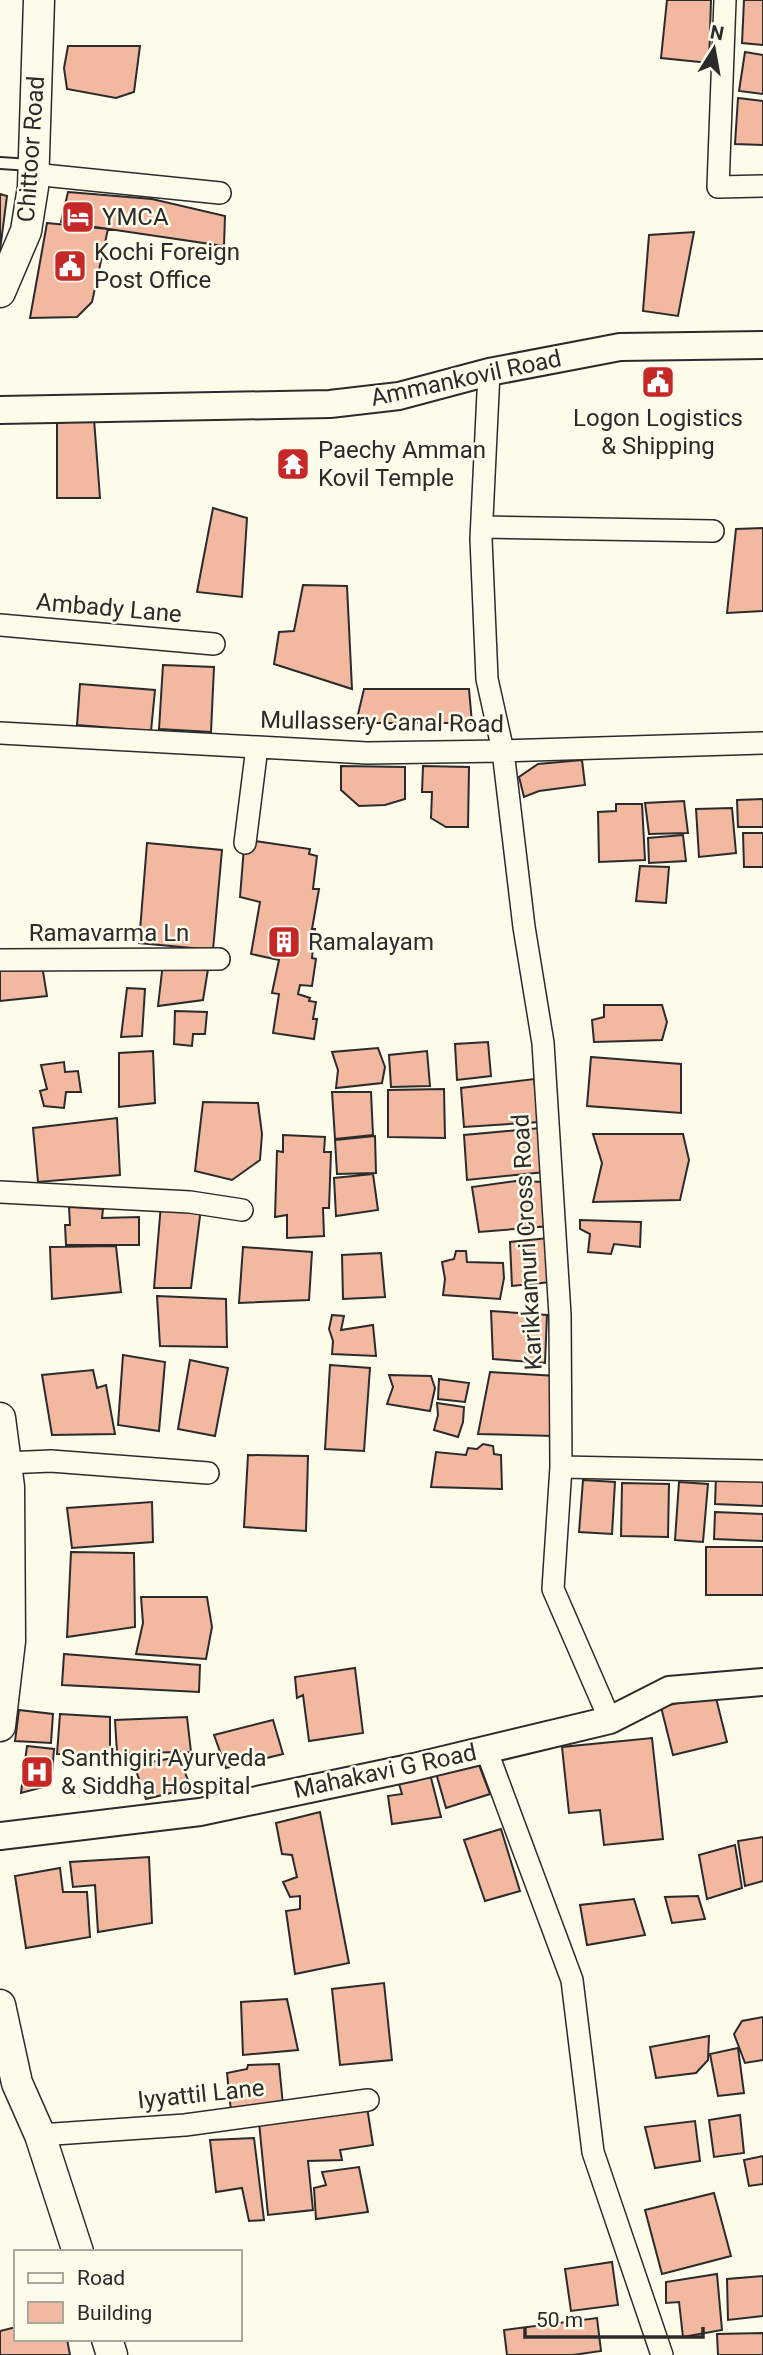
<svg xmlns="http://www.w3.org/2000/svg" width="763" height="2355" font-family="Roboto,sans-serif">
<rect width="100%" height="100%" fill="#fdfbea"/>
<path fill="#f2b8a0" stroke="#2b2b2b" stroke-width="2" d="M667 0H711L709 63 661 58Z
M744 0H763V45L742 43Z
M68 46H140L134 92 116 98 67 89 64 68Z
M745 52 763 55V94L739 91Z
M738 98 763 101V145L735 144Z
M68 192 152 199 225 216 224 246 61 222Z
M0 194 7 196 0 250Z
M47 223 108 229 92 302 77 317 30 318Z
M694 232 678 316 643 311 649 235Z
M94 419 100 498H57V423Z
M213 508 247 518 242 597 197 592Z
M763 528V611L727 613 736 529Z
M303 585 347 586 352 689 274 664 279 632 294 631Z
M163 665 214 667 211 732 159 729Z
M80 684 155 690 151 731 77 725Z
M364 689H469L472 723H356Z
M582 760 585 785 539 791 524 797 519 777 538 764Z
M341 766 405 767V799L385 805 359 806 341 790Z
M423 766 469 767 468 827H446L431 818 432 792H422Z
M763 799V827H738L737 800Z
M684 801 688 833 649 834 645 803Z
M616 804H642L645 860 599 862 598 812 616 811Z
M732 808 736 853 699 857 696 809Z
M743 833H763V867H744Z
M683 835 686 861 649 863 648 838Z
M255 841 310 849 309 854 317 856 313 889H319L312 929H315L312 958 316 959 312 986 300 985 298 994 310 998 309 1001 316 1002 313 1019H317L314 1039 273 1033 279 994 272 993 279 960 251 954 260 902 240 897 244 847Z
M147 843 222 850 213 950 139 943Z
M640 866 669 867 666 903 636 901Z
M163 963H209L203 1000 158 1006Z
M0 965H42L47 996 0 1001Z
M127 988 145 989 142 1036 121 1037Z
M604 1005H662L667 1022 662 1040 594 1042 592 1020 604 1017Z
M175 1011 207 1012 205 1034H193L192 1046 174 1044Z
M488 1042 491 1076 457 1080 455 1044Z
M378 1048 385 1067 382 1083 336 1088 338 1070 332 1052Z
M153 1051 155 1103 119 1107V1053Z
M427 1051 430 1086 391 1087 389 1055Z
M591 1057 681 1064V1113L587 1106Z
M64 1062 65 1072 78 1071 81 1092H66L64 1108 44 1106 40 1091 47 1089 41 1065Z
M534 1079 539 1122 464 1127 461 1088Z
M444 1089 445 1138 388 1137V1090Z
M332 1092H371L373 1135 335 1139Z
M203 1102 258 1103 262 1134 260 1160 232 1180 195 1171Z
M117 1118 120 1175 38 1182 33 1128Z
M540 1128 545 1172 467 1180 464 1135Z
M593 1134H683L689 1160 680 1200 593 1202 602 1163Z
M283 1135 325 1137 324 1152H331L329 1208H323L324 1236 287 1238V1215L275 1217 277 1151 283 1152Z
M375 1136 376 1173 337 1174 335 1140Z
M373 1174 378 1210 336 1216 334 1178Z
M516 1181 546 1182 550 1226 479 1232 472 1187Z
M161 1204 201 1208 191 1288H154Z
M69 1207 103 1209 102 1218 139 1217V1245H66L65 1225H70Z
M580 1220 641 1222 640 1247 614 1244 611 1254 588 1252 590 1234 580 1229Z
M548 1238 551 1282 512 1286 510 1242Z
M116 1246 121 1292 52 1299 50 1247Z
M243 1247 312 1252 309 1300 239 1303Z
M456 1251H466L467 1262 503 1263 504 1278 500 1299 443 1295 445 1279 442 1262 454 1259Z
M381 1253 385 1297 343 1299 342 1255Z
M157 1296 226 1299 227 1347 160 1346Z
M491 1311 547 1315 545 1363 493 1359Z
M332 1315 344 1316 341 1330 373 1325 376 1356 332 1354 333 1341 329 1329Z
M123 1355 165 1362 159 1431 118 1425Z
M190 1360 228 1368 215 1436 178 1429Z
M330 1365 370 1368 364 1451 325 1449Z
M93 1370 97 1388 106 1385 115 1434 52 1435 42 1375Z
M490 1372 556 1376 553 1436 478 1434Z
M389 1375 431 1376 435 1388 430 1411 387 1404 393 1387Z
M439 1379 469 1383 465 1402 438 1399Z
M437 1403 464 1407 463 1422 458 1437 434 1430 438 1415Z
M483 1444 493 1446 494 1454 501 1455 502 1489 431 1487 436 1452 466 1455 468 1448 477 1449Z
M248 1455 308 1456 306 1531 244 1527Z
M716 1476 763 1478V1506L715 1504Z
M583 1480 615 1482 612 1534 579 1532Z
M679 1482 708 1484 703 1542 675 1540Z
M622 1483 669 1484 668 1537 621 1536Z
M152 1502 153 1542 72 1548 67 1508Z
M715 1512 763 1514V1541L714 1539Z
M706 1547H763V1595H706Z
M71 1552 134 1553 135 1627 67 1637Z
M141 1597H207L212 1627 206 1659 136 1654 143 1623Z
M64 1654 200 1665 199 1692 62 1685Z
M355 1668 363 1733 309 1741 303 1695 297 1698 295 1677Z
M715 1694 727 1742 673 1755 661 1707Z
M19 1710 53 1714 51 1743 15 1741Z
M60 1714 110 1717V1756L57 1754Z
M187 1717 191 1752 117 1753 115 1720Z
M273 1720 283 1754 226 1768 214 1735Z
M652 1738 663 1839 604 1845 600 1810 569 1813 562 1747Z
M27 1746 54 1749 51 1785 21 1793Z
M179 1757 191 1788 146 1799 134 1765Z
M479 1765 490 1794 446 1808 436 1773Z
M429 1770 441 1817 392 1824 388 1796 402 1794 397 1777Z
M320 1812 349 1963 295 1974 286 1911 300 1909V1896L290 1897 283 1882 297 1877 292 1855 282 1854 276 1823Z
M501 1829 520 1891 485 1901 464 1840Z
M763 1837V1881L745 1886 738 1841Z
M735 1845 742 1888 707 1899 699 1855Z
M149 1857 152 1923 98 1932 95 1885 73 1887 70 1862Z
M60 1868 63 1892H87L90 1937 26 1948 15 1876Z
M698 1896 705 1919 672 1923 665 1897Z
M634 1899 645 1935 587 1945 580 1905Z
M384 1983 392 2060 340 2065 332 1989Z
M287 1999 298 2050 243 2055 241 2002Z
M763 2017V2060L745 2063 734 2034 742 2021Z
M709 2036 708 2060 696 2073 656 2078 650 2047Z
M738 2048 744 2093 718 2096 710 2054Z
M279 2064 283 2105 231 2111 227 2073 247 2069 248 2065Z
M367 2107 373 2145 340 2150 342 2160 308 2161 313 2210 268 2215 259 2122 300 2120 299 2113Z
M740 2115 744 2153 714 2157 709 2120Z
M695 2121 700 2161 655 2168 645 2127Z
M254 2138 264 2220 249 2221 242 2188 216 2192 210 2140Z
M763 2156V2184L749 2186 744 2160Z
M359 2167 368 2212 316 2219 314 2188 326 2185 322 2172Z
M714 2193 731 2256 662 2274 645 2210Z
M612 2262 618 2305 571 2311 565 2269Z
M717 2274 722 2330 683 2337 679 2302 666 2303V2282Z
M763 2276V2316L728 2320 727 2279Z
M597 2318 601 2351 573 2355H507L504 2330Z
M16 2327V2339H67L70 2355H0V2331Z
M763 2333V2355H718L717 2334Z"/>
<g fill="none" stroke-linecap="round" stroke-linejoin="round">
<defs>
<path id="service" d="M0 163 31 165"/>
<path id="minor" d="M725 0 718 187 763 186
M33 174 220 193
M489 372 481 539 487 679 503 751 524 927 543 1043 560 1315 561 1467 553 1589 610 1720
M482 527 713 531
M0 625 214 644
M0 733 367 753 503 751 763 743
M245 843 257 747
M0 960 219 959
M0 1192 190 1202 242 1210
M5 1463 51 1461 208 1473
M561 1467 763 1471
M486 1749 572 1980 593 2152 662 2355
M40 2135 185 2125 368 2100"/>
<path id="tertiary" d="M0 410 330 404 399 396 489 372 620 347 763 345
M0 1836 200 1812 414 1767 610 1720 669 1690 763 1682"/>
<path id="secondary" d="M0 292 26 231 33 187 39 0
M0 1418 9 1487 10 1641 0 1726
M0 2005 17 2083 40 2135 78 2252
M107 2339 112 2355"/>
</defs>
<use href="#service" stroke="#2b2b2b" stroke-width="14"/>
<use href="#minor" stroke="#2b2b2b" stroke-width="24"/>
<use href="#tertiary" stroke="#2b2b2b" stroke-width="30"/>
<use href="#secondary" stroke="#2b2b2b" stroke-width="33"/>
<use href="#service" stroke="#fdfbea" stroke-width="10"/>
<use href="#minor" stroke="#fdfbea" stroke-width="21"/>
<use href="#tertiary" stroke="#fdfbea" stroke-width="26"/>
<use href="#secondary" stroke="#fdfbea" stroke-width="30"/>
</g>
<defs>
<symbol id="hotel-square" viewBox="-11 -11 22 22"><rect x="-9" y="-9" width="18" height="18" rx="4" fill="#c62828" stroke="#fdfbea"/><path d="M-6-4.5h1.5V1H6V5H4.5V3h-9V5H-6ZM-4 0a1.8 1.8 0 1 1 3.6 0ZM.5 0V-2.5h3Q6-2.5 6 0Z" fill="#fff"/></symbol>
<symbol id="civic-square" viewBox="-11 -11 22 22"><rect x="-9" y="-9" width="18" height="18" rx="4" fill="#c62828" stroke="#fdfbea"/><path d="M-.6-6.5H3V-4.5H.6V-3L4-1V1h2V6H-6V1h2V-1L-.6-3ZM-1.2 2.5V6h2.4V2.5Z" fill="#fff"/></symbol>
<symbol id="temple-square" viewBox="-11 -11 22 22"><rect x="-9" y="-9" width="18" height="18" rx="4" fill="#c62828" stroke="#fdfbea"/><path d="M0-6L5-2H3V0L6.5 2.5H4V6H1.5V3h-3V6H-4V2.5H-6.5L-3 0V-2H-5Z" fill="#fff"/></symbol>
<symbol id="building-square" viewBox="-11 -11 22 22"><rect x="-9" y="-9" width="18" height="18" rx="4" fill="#c62828" stroke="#fdfbea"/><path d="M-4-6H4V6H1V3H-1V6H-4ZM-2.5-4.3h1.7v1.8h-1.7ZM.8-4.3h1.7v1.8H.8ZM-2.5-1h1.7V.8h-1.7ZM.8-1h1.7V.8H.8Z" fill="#fff"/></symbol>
<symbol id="hospital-square" viewBox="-11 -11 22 22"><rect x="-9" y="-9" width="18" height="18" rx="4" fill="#c62828" stroke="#fdfbea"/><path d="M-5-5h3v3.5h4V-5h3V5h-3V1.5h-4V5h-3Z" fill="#fff"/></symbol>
</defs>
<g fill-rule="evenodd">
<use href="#hotel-square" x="59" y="198" width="38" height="38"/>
<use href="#civic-square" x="51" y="247" width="38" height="38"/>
<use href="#civic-square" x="639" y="363" width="38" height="38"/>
<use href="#temple-square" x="274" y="445" width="38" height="38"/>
<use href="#building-square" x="265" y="923" width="38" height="38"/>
<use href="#hospital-square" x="18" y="1753" width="38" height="38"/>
</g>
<g text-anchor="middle" stroke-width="5" stroke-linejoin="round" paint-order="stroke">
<g font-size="24" fill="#2b2b2b" stroke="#fdfbea">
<text transform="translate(31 149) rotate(-86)" y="8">Chittoor Road</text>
<text transform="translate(466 378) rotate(-12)" y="8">Ammankovil Road</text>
<text transform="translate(109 608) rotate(5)" y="8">Ambady Lane</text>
<text transform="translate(382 722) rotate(1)" y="8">Mullassery Canal Road</text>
<text x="109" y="941">Ramavarma Ln</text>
<text transform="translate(527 1242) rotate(-93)" y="8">Karikkamuri Cross Road</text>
<text transform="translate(385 1771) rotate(-12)" y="8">Mahakavi G Road</text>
<text transform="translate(201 2094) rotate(-6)" y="8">Iyyattil Lane</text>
</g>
<g font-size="24" fill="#2b2b2b" stroke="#fdfbea" text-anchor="start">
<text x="102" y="225">YMCA</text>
<text x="94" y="260">Kochi Foreign<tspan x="94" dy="28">Post Office</tspan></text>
<text x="658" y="426" text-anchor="middle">Logon Logistics<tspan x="658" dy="28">&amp; Shipping</tspan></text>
<text x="318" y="458">Paechy Amman<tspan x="318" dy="28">Kovil Temple</tspan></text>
<text x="308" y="950">Ramalayam</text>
<text x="61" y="1766">Santhigiri Ayurveda<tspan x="61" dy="28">&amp; Siddha Hospital</tspan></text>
</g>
</g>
<rect x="14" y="2250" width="228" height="91" fill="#fdfbea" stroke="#a9a89e" stroke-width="2"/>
<rect x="28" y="2273" width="35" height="10" fill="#fdfbea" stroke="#a9a89e" stroke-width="2"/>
<text x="77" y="2285" font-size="21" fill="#2b2b2b">Road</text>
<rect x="28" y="2302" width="35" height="21" fill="#f2b8a0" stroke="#a9a89e" stroke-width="2"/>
<text x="77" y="2320" font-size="21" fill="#2b2b2b">Building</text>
<g transform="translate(714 49) rotate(11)" stroke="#fdfbea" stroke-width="5" paint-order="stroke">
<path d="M0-5L12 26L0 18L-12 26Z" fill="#2b2b2b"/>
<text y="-10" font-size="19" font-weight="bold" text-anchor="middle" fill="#2b2b2b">N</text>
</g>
<path d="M525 2327v10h178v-10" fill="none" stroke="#2b2b2b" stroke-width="3.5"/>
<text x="536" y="2327" font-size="21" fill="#2b2b2b" stroke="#fdfbea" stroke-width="5" paint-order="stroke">50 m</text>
</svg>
